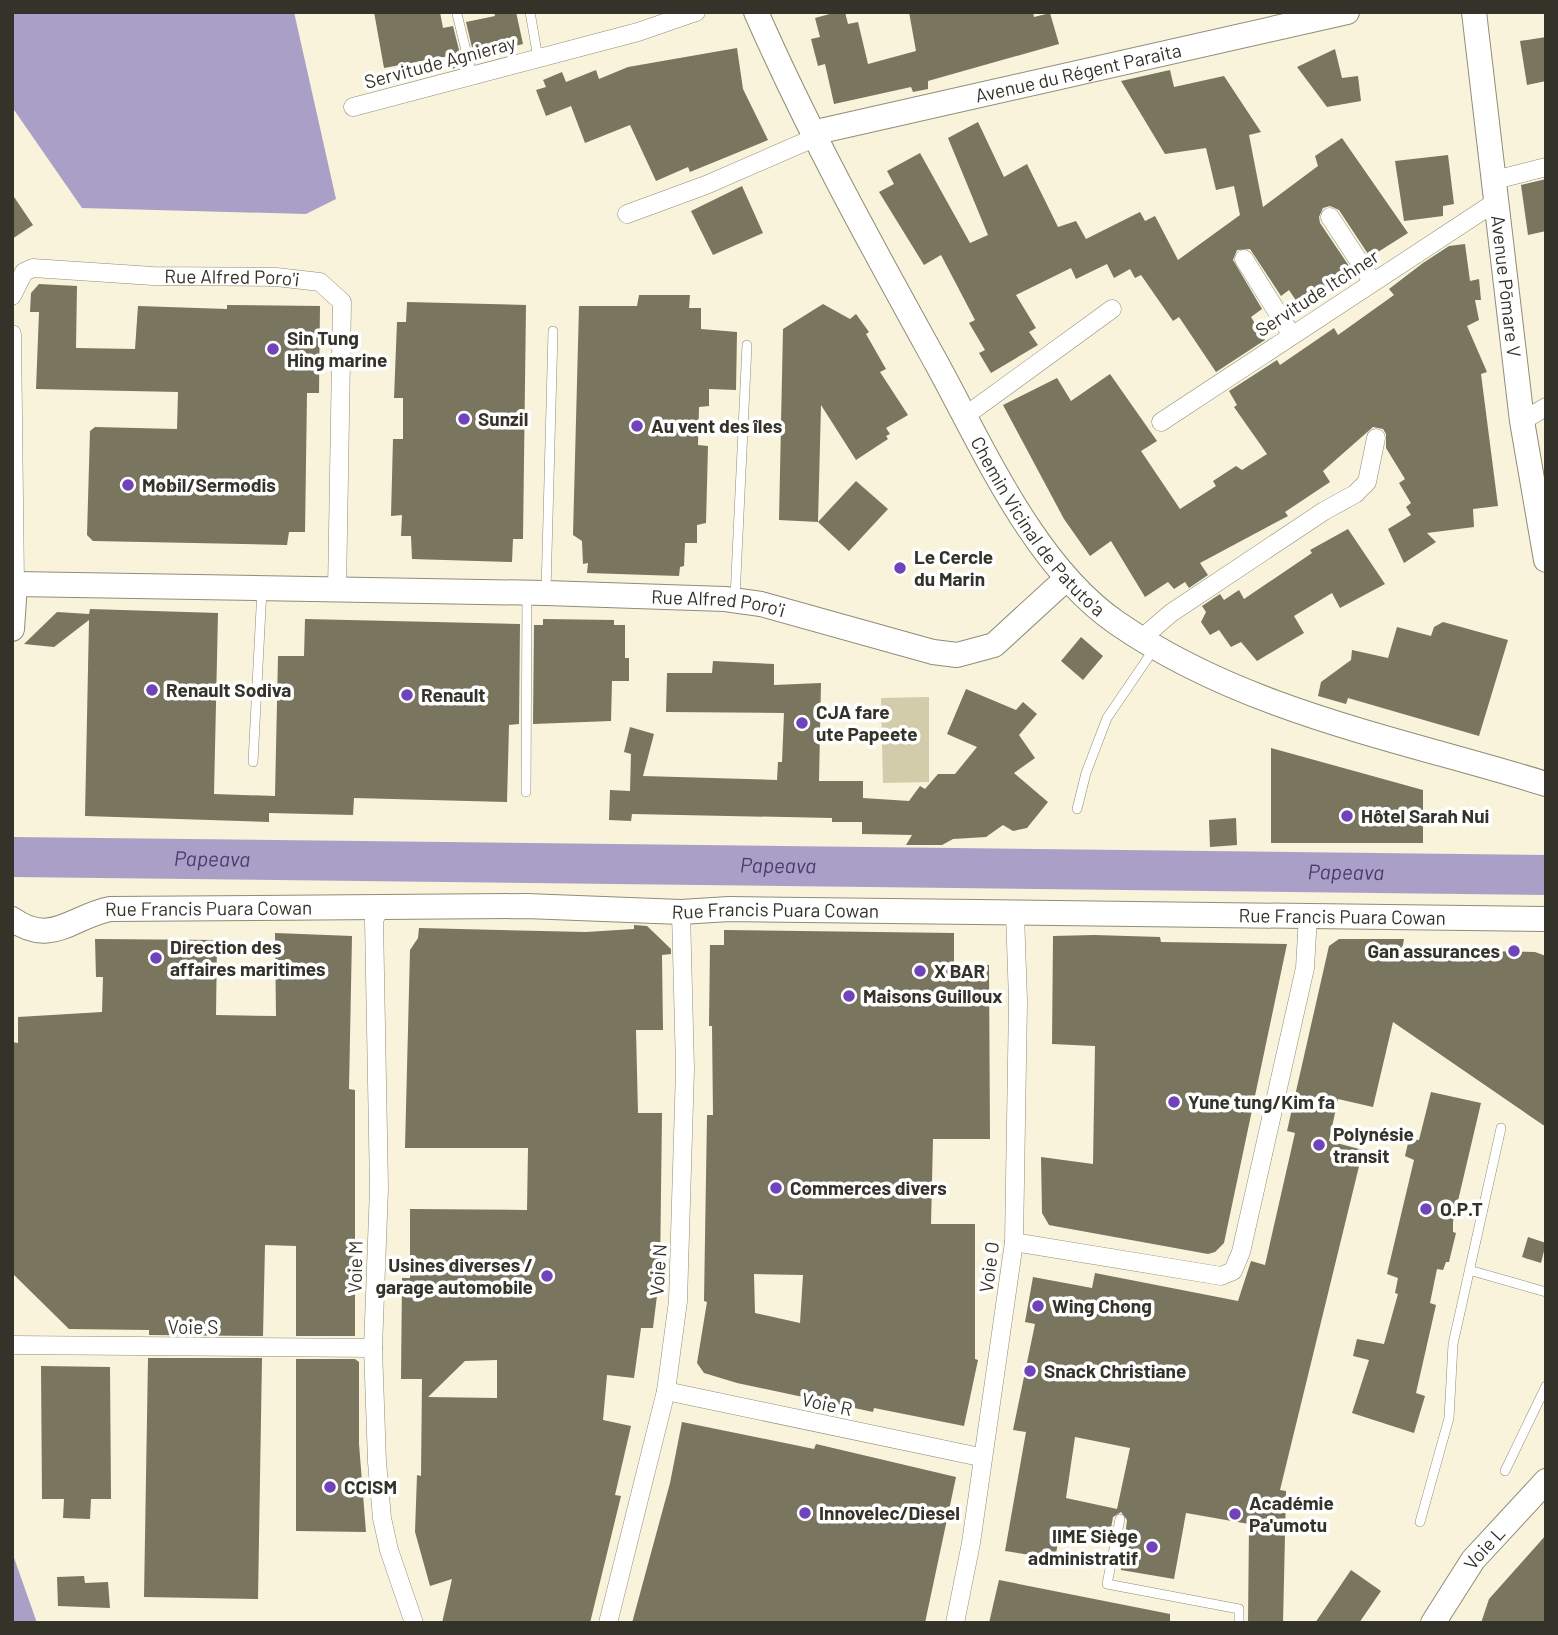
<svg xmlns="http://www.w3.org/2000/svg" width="1558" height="1635" font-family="Barlow,sans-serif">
<rect width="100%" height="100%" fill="#f8f3da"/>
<path fill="#d2ccaa" d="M929 697V782L883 783 881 698Z"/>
<path fill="#aaa0c7" d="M12 12H294L336 199 306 214 82 208 12 107Z
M12 1552 37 1623H12Z"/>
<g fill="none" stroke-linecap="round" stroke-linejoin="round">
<path stroke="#aaa0c7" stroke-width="40" id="s1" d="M12 857 1546 875"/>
</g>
<path fill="#79755e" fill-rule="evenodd" d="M374 12H440L443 28 453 26 463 66 451 69 449 56 384 68Z
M494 12H516L523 44 474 56 466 22 495 16Z
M837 12H845L848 24 858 22 868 64 916 51 909 12H1033L1034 17 1050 13 1059 44 928 81V89L913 92 911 87 834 104 825 64 818 66 811 39 820 37 815 18Z
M1546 37V81L1527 85 1520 41Z
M737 48 743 89 768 140 690 172 688 167 656 181 630 125 585 143 571 106 546 116 536 90 546 87 543 80 562 72 566 82 596 70 599 79 628 67Z
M1335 49 1342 78 1358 76 1361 101 1327 107 1297 67Z
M1170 70 1174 87 1224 76 1261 132 1249 135 1263 207 1318 166 1315 156 1342 138 1408 233 1370 257 1339 210 1330 206 1323 208 1319 217 1320 223 1351 269 1299 305 1289 290 1281 296 1250 249 1237 250 1233 260 1262 309 1251 317 1265 340 1216 372 1179 317 1173 321 1141 275 1135 278 1130 269 1114 278 1107 264 1076 279 1071 268 1016 295 1036 328 1029 332 1038 345 991 373 979 353 985 350 969 323 975 320 941 255 924 265 879 192 894 184 887 171 920 153 970 243 988 235 948 138 978 122 1004 177 1027 164 1058 227 1076 221 1086 239 1140 212 1145 221 1155 216 1178 260 1240 215 1234 186 1216 190 1206 148 1165 154 1121 81Z
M1448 155 1454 204 1443 206V216L1404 221 1395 161Z
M1546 179V231L1528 235 1521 185Z
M742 186 763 233 713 255 691 211Z
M12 194 33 225 12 239Z
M1465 244 1470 281 1479 279 1481 300H1475L1479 320 1467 326 1487 372 1481 374 1498 506 1473 509 1474 527 1427 533 1436 542 1404 563 1388 529 1411 515 1406 507 1411 503 1399 483 1405 479 1386 448V434L1383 429 1373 427 1323 471 1330 482 1285 512 1288 516 1200 563 1208 575 1189 588 1185 582 1174 589 1168 582 1145 597 1111 541 1090 556 1064 519 1003 405 1057 378 1071 401 1110 374 1157 441 1141 451 1180 509 1216 486 1213 481 1236 466 1242 470 1267 454 1234 407 1237 405 1229 391 1277 360 1280 365 1334 328 1338 335 1394 295 1389 289 1423 263 1449 246Z
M39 284 77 286 76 348 135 349 138 306 227 309V305L320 306 319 393H307L305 532H289L287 545 93 541 87 535 90 431 95 427 177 429 178 392 36 389 39 312H30L31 293Z
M639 295H690L689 308H701V329L737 332 736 390 709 389V406L699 407 698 445 708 446 706 523 697 525V543H685L684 566 680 567 679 576 587 573 588 563 583 564 582 541 573 535 579 306H637Z
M407 302 526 305 523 539H513L512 562 412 559 411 536H401L402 515 391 516 393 439H403V398H394L397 322H406Z
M823 304 850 319 856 314 869 332 866 334 886 369 880 372 908 415 886 428 890 434 886 436 888 439 856 460 821 405 818 522 856 481 888 509 849 551 818 522 779 520 783 329Z
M1348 529 1385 584 1340 608 1332 593 1294 616 1304 633 1257 661 1241 642 1231 647 1219 630 1210 635 1201 622 1206 612 1202 606 1220 594 1224 600 1239 590 1244 599 1312 553 1310 550Z
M90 609 218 613 214 794 275 796 278 656H304L305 619 520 624 519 724 509 725 507 802 354 798 353 815 269 813V822L85 816 89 620 54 647 24 644 57 612 89 614Z
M543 619 614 620V625H625V658H629V681H612L611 721 533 724 534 625H543Z
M1443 622 1508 640 1479 736 1348 698 1346 704 1318 696 1321 682 1351 660 1352 650 1388 658 1397 627 1431 636 1434 627Z
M1081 637 1103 656 1083 680 1061 661Z
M713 661 774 664V685L821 683 819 781H863V798L909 801 920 786 925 789 938 774H955L977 747 947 734 966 689 1016 710 1023 702 1037 714 1019 735 1035 758 1014 773 1048 802 1027 828 1013 831 1003 825 986 837 953 839 942 845H906L912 835 862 834V822H832V818L632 814 631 821 609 820 610 790 630 791 631 754 624 752 630 727 654 734 643 776 777 780 778 762H782L784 713 666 712 667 673H712Z
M1271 748 1423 790V843H1271Z
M1236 818 1237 845 1210 847 1209 820Z
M634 925 647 926 671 949V954L662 955 663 1030H636L638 1113H662L660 1271 653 1328H641L634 1378 607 1375 603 1420 631 1426 615 1495 621 1496 590 1623H442L452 1579 430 1586 415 1532 417 1475 421 1476 422 1379H401L402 1278H410V1209L527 1210 528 1148H405L410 950 418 938 419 928 586 932 634 929ZM497 1360V1398L428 1397 465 1361Z
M724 930 954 933V964L989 965 990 1139H933L931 1224H975V1359L978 1360 964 1426 874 1408 873 1412 737 1383 704 1373 697 1363 707 1302 704 1301 707 1115H713L712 1026H709L710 945H724ZM754 1274 803 1275 800 1323 755 1313Z
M275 933 352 936 349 1089 355 1090V1336H296V1246L265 1245 263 1336 149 1335V1330L69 1329 12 1273V1042L18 1043V1017L102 1012 103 977H96L95 939 217 940 216 1015 276 1016Z
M1094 935 1160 937 1161 942 1287 944 1224 1243 1215 1252 1208 1254 1054 1226 1049 1225 1042 1213 1041 1157 1093 1164 1095 1046 1052 1044 1053 936Z
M1339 939H1404L1402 950 1535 952 1546 956V1127L1393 1022 1373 1107 1338 1099 1329 1141 1363 1150 1280 1490 1286 1491 1283 1623H1248L1249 1524 1186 1513 1174 1579 1121 1570 1127 1520 1121 1512 1113 1517 1109 1540 1060 1531 1055 1559 1005 1551 1026 1432 1013 1430 1035 1324 1025 1322 1033 1277 1092 1288 1095 1273 1238 1301 1251 1261 1265 1265 1295 1133 1287 1131 1329 946ZM1075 1437 1130 1448 1117 1509 1066 1498Z
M1431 1092 1481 1103 1453 1222V1232L1456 1233 1449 1262H1446L1443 1270 1437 1269 1430 1303 1436 1305 1416 1393 1425 1396 1414 1433 1352 1413 1369 1360 1353 1356 1357 1339 1384 1344 1398 1294 1395 1293 1398 1278 1387 1274 1414 1160 1405 1156 1409 1139 1419 1140Z
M1528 1237 1546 1243 1541 1263 1522 1257Z
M148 1358H262L258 1599 144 1597Z
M296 1359H355L359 1362V1444L366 1532 296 1531Z
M41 1366 110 1367 111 1499H91L90 1519 63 1518 64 1499H42Z
M682 1422 814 1449 816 1444 956 1477 925 1623H632L670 1483Z
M1546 1535V1623H1481L1489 1599Z
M1351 1570 1381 1591 1359 1623H1315Z
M84 1576 85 1583 108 1582 110 1608 58 1606 57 1577Z
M999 1580 1170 1614V1623H989Z"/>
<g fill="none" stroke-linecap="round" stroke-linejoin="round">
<defs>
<path id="lane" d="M530 12 538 58
M457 14 472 75
M546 591 553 331
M735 598 747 345
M253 762 262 589
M526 792 527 594
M1077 809 1086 773 1107 718 1154 649
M1469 1270 1546 1292
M1505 1471 1546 1386
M1120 1519 1107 1584 1239 1609V1623
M1420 1522 1449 1418 1453 1344 1501 1128"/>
<g id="street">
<path d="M353 107 638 32 696 12"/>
<path d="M1495 180 1546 167"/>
<path d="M627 214 706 185 814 138"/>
<path d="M1330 217 1372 281"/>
<path d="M1244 259 1291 334"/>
<path id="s2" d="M12 296 24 272 33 268 153 276 276 277 320 282 342 302 337 590"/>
<path d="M12 334 15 584"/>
<path d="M965 416 1112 309"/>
<path d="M1522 421 1546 407"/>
<path d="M1161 422 1497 201"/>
<path d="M1142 638 1171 613 1324 511 1355 494 1367 482 1376 438"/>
<path d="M380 909 374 920 379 1188 373 1348 377 1462 382 1518 389 1550 414 1623"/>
<path d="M1014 1242 1221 1276 1233 1271 1241 1252 1305 968 1308 916"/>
<path d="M12 1345 373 1348"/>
<path d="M666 1391 980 1457"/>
<path d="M608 1623 666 1391 678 1301 685 1069 681 912"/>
<path d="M955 1623 971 1543 1014 1242 1018 1001 1015 913"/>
</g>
<g id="secondary">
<path id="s3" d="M756 12C809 133 873 248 937 364 984 450 1035 567 1117 623 1244 711 1400 739 1546 784"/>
<path id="s4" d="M1474 12 1522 421 1546 560"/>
<path id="s5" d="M812 133 1347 12"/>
<path id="s6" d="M12 629 15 584 546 593 725 599 761 604 933 652 957 655 994 645 1066 579"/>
<path id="s7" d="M12 919C51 947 71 917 110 909L526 906 681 912 729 909 1546 919"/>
<path id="s8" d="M1433 1623 1473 1560 1546 1481"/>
</g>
</defs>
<use href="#lane" stroke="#908c75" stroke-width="10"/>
<use href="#street" stroke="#908c75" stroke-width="19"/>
<use href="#secondary" stroke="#908c75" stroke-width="26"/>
<use href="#lane" stroke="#fff" stroke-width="9"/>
<use href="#street" stroke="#fff" stroke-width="18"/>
<use href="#secondary" stroke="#fff" stroke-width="24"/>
</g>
<g fill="#7043bb" stroke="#fff" stroke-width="2.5">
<circle cx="273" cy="349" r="7"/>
<circle cx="464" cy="419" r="7"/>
<circle cx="637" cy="426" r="7"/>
<circle cx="128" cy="485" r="7"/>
<circle cx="900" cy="568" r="7"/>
<circle cx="152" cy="690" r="7"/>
<circle cx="407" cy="695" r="7"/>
<circle cx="802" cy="723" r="7"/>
<circle cx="1347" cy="816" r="7"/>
<circle cx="1514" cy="951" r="7"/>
<circle cx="156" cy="958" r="7"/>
<circle cx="920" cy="971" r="7"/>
<circle cx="849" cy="996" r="7"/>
<circle cx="1174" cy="1102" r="7"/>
<circle cx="1319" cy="1145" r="7"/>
<circle cx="776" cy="1188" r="7"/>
<circle cx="1426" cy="1209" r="7"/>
<circle cx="547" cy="1276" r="7"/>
<circle cx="1038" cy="1306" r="7"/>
<circle cx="1030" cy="1371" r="7"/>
<circle cx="330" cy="1487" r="7"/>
<circle cx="805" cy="1513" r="7"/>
<circle cx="1235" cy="1514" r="7"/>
<circle cx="1152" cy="1547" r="7"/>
</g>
<g text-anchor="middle" stroke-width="7" stroke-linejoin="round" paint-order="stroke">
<g font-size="19" fill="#343329" stroke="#fff">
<text transform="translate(440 62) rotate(-15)" y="7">Servitude Agnieray</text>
<text dy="7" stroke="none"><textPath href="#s5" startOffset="273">Avenue du Régent Paraita</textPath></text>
<text dy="7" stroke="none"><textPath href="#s2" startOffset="236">Rue Alfred Poro'i</textPath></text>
<text dy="7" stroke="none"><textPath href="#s4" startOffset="276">Avenue Pōmare V</textPath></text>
<text transform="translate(1317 293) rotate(-33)" y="7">Servitude Itchner</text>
<text dy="7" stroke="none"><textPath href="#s3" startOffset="588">Chemin Vicinal de Patuto'a</textPath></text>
<text dy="7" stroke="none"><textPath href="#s6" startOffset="749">Rue Alfred Poro'i</textPath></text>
<text dy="7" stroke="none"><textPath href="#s7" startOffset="203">Rue Francis Puara Cowan</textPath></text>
<text dy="7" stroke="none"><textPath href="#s7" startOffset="770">Rue Francis Puara Cowan</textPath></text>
<text dy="7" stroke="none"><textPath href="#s7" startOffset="1337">Rue Francis Puara Cowan</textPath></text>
<text transform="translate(355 1267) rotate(-89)" y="7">Voie M</text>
<text transform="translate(989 1267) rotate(-83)" y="7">Voie O</text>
<text transform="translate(658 1270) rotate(-86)" y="7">Voie N</text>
<text x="193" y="1334">Voie S</text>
<text transform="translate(827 1404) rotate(12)" y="7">Voie R</text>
<text dy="7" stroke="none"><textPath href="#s8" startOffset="91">Voie L</textPath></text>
</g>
<g font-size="19" font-weight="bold" fill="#343329" stroke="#fff" text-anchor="start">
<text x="287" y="345">Sin Tung<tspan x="287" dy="22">Hing marine</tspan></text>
<text x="478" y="426">Sunzil</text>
<text x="651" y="433">Au vent des îles</text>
<text x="142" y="492">Mobil/Sermodis</text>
<text x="914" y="564">Le Cercle<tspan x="914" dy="22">du Marin</tspan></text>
<text x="166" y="697">Renault Sodiva</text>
<text x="421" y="702">Renault</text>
<text x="816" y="719">CJA fare<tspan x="816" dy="22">ute Papeete</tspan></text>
<text x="1361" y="823">Hôtel Sarah Nui</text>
<text x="170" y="954">Direction des<tspan x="170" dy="22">affaires maritimes</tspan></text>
<text x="1500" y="958" text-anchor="end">Gan assurances</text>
<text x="934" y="978">X BAR</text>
<text x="863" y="1003">Maisons Guilloux</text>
<text x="1188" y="1109">Yune tung/Kim fa</text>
<text x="1333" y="1141">Polynésie<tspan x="1333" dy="22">transit</tspan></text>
<text x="790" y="1195">Commerces divers</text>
<text x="1440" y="1216">O.P.T</text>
<text x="533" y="1272" text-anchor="end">Usines diverses /<tspan x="533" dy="22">garage automobile</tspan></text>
<text x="1052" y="1313">Wing Chong</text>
<text x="1044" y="1378">Snack Christiane</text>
<text x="344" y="1494">CCISM</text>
<text x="1249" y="1510">Académie<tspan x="1249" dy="22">Pa'umotu</tspan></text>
<text x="819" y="1520">Innovelec/Diesel</text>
<text x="1138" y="1543" text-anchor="end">IIME Siège<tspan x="1138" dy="22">administratif</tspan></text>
</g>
<g font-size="21" font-style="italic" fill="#4c3b6f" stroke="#fff">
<text dy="7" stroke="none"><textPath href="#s1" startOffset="200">Papeava</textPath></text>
<text dy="7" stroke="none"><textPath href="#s1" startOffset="766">Papeava</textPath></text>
<text dy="7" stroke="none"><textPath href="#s1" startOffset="1334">Papeava</textPath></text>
</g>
</g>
<rect width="1558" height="1635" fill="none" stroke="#343329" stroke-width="28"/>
</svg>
